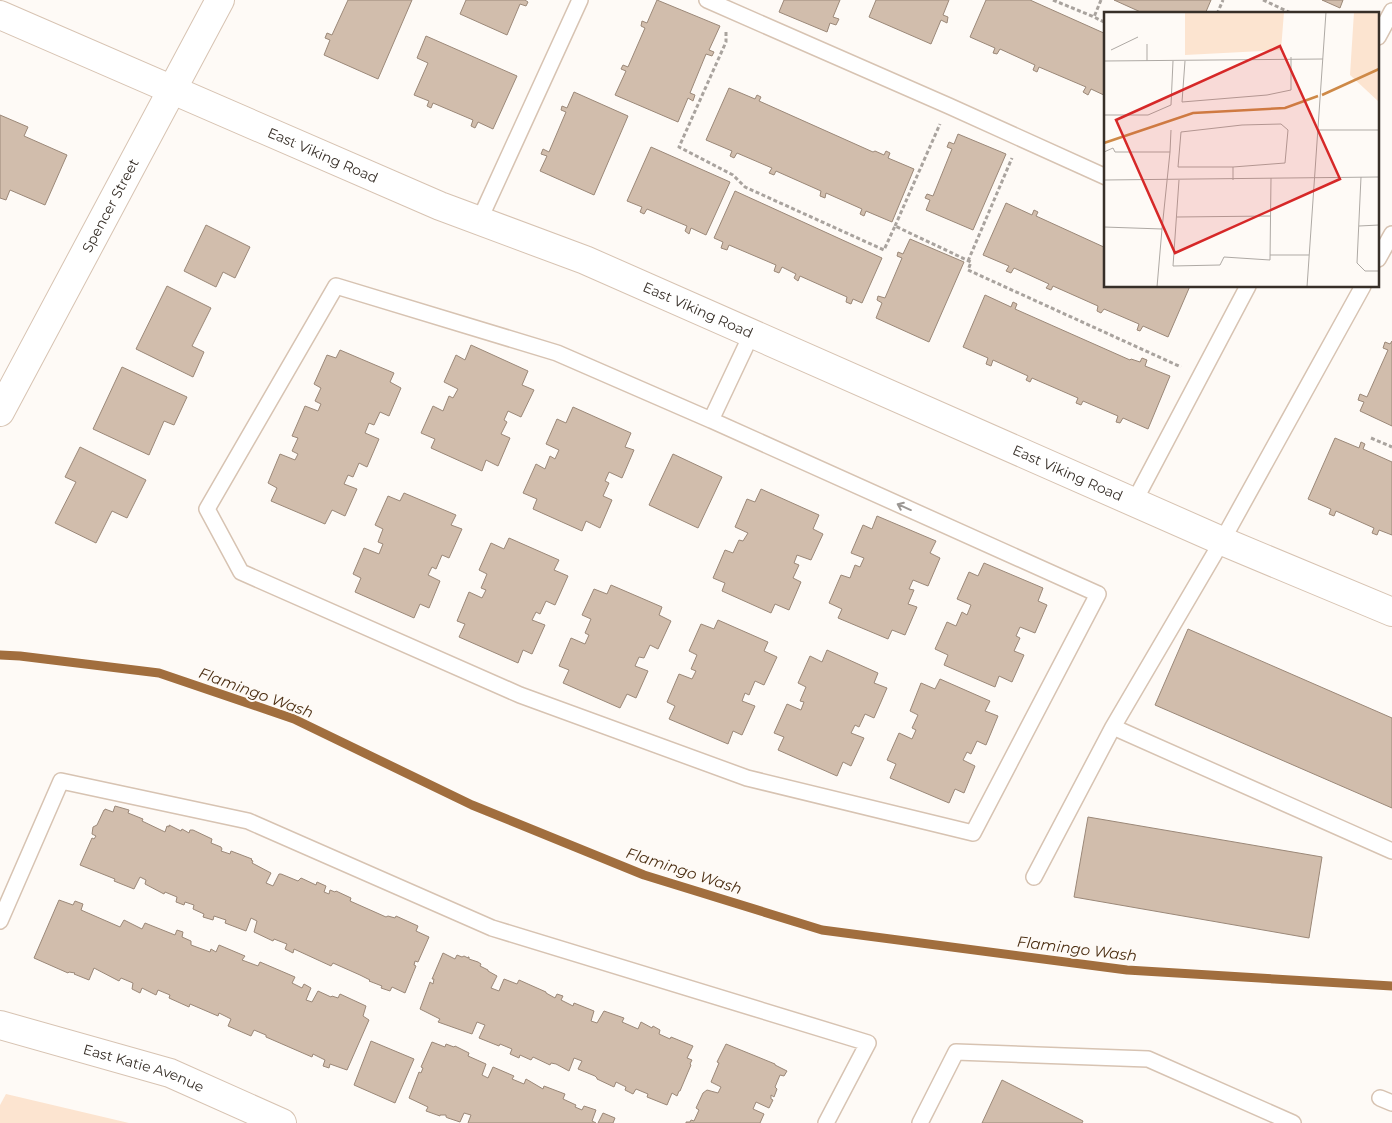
<svg xmlns="http://www.w3.org/2000/svg" width="1392" height="1123" font-family="Montserrat,sans-serif">
<rect width="100%" height="100%" fill="#fefaf6"/>
<path fill="#fce4d0" d="M6 1094 129 1123H0V1105Z"/>
<g fill="none" stroke-linecap="round" stroke-linejoin="round">
<path stroke="#a16e3e" stroke-width="9" d="M0 655 20 656 159 673 294 719 472 805 644 875 822 930 1127 970 1392 986"/>
</g>
<path fill="#d1bdac" stroke="#9b8878" d="M348 0H412L378 79 324 55 330 40 325 38 327 33 332 35Z
M466 0H525L528 2 526 6 520 4 507 35 460 14Z
M657 0 720 26 709 50 714 52 712 56 706 54 690 93 695 95 693 101 688 98 678 122 615 95 626 71 621 69 623 65 628 67 645 28 641 26 642 21 647 23Z
M784 0H840L833 17 839 19 836 25 830 23 827 32 779 12Z
M876 0H949L943 15 948 17 947 23 941 20 931 44 869 17Z
M986 0H1030L1106 34V96L1091 89 1088 95 1083 92 1086 87 1039 67 1037 72 1033 70 1035 65 1000 49 997 54 993 53 995 48 970 37Z
M1114 0H1211L1205 14H1145Z
M1322 0H1343L1340 8Z
M426 36 517 76 493 129 478 122 475 128 471 126 473 120 433 103 431 108 427 106 429 101 414 95 428 63 417 58Z
M729 88 755 99 757 95 761 97 759 101 873 152 875 151 884 155 886 151 890 153 888 158 914 169 892 222 866 211 864 216 860 214 862 209 826 193 825 198 820 196 821 191 776 171 774 175 769 173 772 168 737 153 734 158 730 156 732 151 706 140Z
M574 92 628 116 594 195 540 171 547 156 541 154 543 149 549 152 566 112 561 110 562 106 567 108Z
M0 115 28 127 24 136 67 155 45 205 10 190 6 200 0 198Z
M958 134 1006 154 973 230 926 210 930 200 925 198 927 194 933 196 952 149 947 147 949 142 954 144Z
M651 147 730 182 706 235 691 228 689 234 685 231 687 226 647 209 644 214 640 212 642 207 627 201Z
M735 191 882 258 862 303 853 299 851 304 846 302 847 297 800 276 798 281 794 278 796 274 782 267 779 273 774 271 776 265 729 245 727 250 721 248 723 242 714 238Z
M1006 203 1032 215 1034 210 1038 212 1036 216 1106 248V286H1190L1168 337 1143 326 1140 331 1137 330 1139 324 1104 309 1101 313 1097 311 1098 306 1053 286 1051 290 1046 288 1049 284 1014 268 1011 273 1006 271 1009 266 983 255Z
M206 225 250 247 235 278 223 272 216 287 184 271Z
M910 239 964 262 929 342 876 318 882 303 877 300 878 296 885 298 902 258 897 256 898 252 903 254Z
M167 286 211 308 192 346 204 352 193 377 136 349Z
M985 295 1011 307 1013 302 1017 304 1015 309 1130 360 1131 359 1140 362 1142 358 1147 360 1145 366 1170 376 1148 429 1123 418 1120 423 1116 422 1118 416 1083 401 1081 405 1076 403 1078 398 1032 378 1030 382 1026 380 1028 376 993 360 991 366 986 364 988 358 963 347Z
M1392 341V426L1360 411 1364 402 1358 400 1360 394 1367 397 1388 350 1383 348 1385 342 1390 344Z
M471 345 528 371 522 385 534 390 521 417 508 411 504 420 507 422 501 434 510 438 498 466 486 460 482 471 431 448 435 439 421 433 433 406 443 411 449 396 453 398 458 389 444 382 456 355 465 360Z
M340 350 394 373 390 382 401 388 389 416 380 412 374 425 369 423 365 433 379 439 367 467 359 463 353 477 348 475 344 484 357 489 345 516 332 510 325 524 271 501 277 488 268 483 280 454 295 460 298 454 292 451 298 438 292 436 305 406 318 411 321 404 315 401 321 388 314 384 327 355 336 358Z
M122 367 187 397 174 425 164 421 149 455 93 429Z
M573 407 631 433 625 447 634 450 622 478 609 472 605 481 609 483 603 496 612 500 600 528 586 521 582 531 533 509 537 499 523 493 536 464 545 469 550 456 555 459 559 450 546 444 557 419 566 423Z
M1335 438 1359 448 1361 442 1365 444 1363 449 1392 462V535L1379 530 1377 535 1372 533 1374 528 1336 511 1334 516 1329 514 1331 509 1308 499Z
M80 447 146 480 127 518 112 511 96 543 55 523 76 482 65 477Z
M673 454 722 477 698 528 649 505Z
M761 489 819 515 813 529 823 534 811 560 797 555 794 563 799 565 793 578 801 582 789 610 775 604 771 613 722 591 725 583 713 578 725 550 733 553 739 540 743 541 748 533 735 527 747 499 755 502Z
M404 493 456 515 451 525 462 529 449 558 442 555 436 569 432 567 428 575 440 581 429 608 420 604 414 618 355 592 361 578 353 574 364 548 379 554 383 544 378 542 383 529 375 525 388 496 400 501Z
M877 516 936 541 930 553 940 558 928 586 913 580 909 589 914 590 908 604 917 607 905 635 892 630 888 639 838 618 842 609 829 603 841 575 850 578 855 565 860 567 864 558 851 553 863 525 872 529Z
M509 538 559 560 554 570 568 576 555 605 546 601 540 614 536 612 532 620 545 625 532 654 523 650 518 663 459 637 465 624 457 621 469 592 482 598 486 590 481 588 487 574 479 570 491 543 504 549Z
M984 563 1043 588 1038 601 1047 605 1035 633 1020 627 1016 636 1020 638 1014 651 1024 655 1012 682 999 676 995 687 944 665 948 655 935 649 947 622 956 626 962 612 967 615 971 605 957 599 969 572 978 576Z
M611 585 662 607 659 615 671 621 658 649 650 645 644 658 639 657 635 666 648 671 636 698 627 694 620 708 563 683 569 670 559 666 571 638 585 644 589 635 585 633 591 619 582 615 594 589 607 594Z
M718 620 768 642 764 651 777 657 764 685 755 681 749 695 745 693 742 701 755 706 742 735 733 731 728 744 669 719 675 706 667 702 679 674 692 679 696 671 691 669 697 655 689 651 701 624 714 629Z
M1188 629 1392 718V808L1155 705Z
M827 650 878 673 874 683 887 688 874 718 865 714 859 727 855 725 851 733 864 738 851 766 843 762 837 776 778 750 784 737 774 733 787 704 801 710 804 702 800 701 806 687 798 683 810 656 822 662Z
M940 679 990 701 985 711 998 716 986 745 977 741 971 754 967 752 963 760 975 766 964 793 955 789 949 803 890 778 896 764 887 760 899 733 912 739 916 730 912 728 918 715 910 711 921 683 935 689Z
M115 806 129 810 128 813 143 819 142 821 165 832 167 826 169 827V825L181 831 182 829 189 833 190 830H193L212 839 211 843 221 847 222 849 221 851 230 854 231 851 252 859 251 860 253 861 252 863 271 873 266 883 273 886 279 874H281L298 881 301 878 316 885 317 882 326 886 324 892 329 894 330 890 335 892 336 891 351 898 350 901 386 917 388 916 395 918 396 916 418 926 416 931 429 937 418 962 415 961 414 965 416 966 405 993 392 987 390 991 381 988 382 986 369 981 370 980 360 975 333 963 331 966 294 949 293 953 285 949 287 944 274 939 273 941 254 932 257 921 251 918 246 931 225 923 226 920 214 916 213 920 203 917 204 914 193 909 194 905 185 902 184 905 176 902 177 897 165 892 164 894 145 884 146 880 140 877 134 889 114 881 115 879 80 865 92 838 94 839 96 836 92 834 93 827 97 825 104 810H105V809L113 812Z
M1088 817 1322 857 1309 938 1074 897Z
M59 900 73 905 75 901 83 904 81 910 120 927 124 920 142 929 145 923 175 935 177 930 183 932 182 937 191 941V945L210 952 211 949 216 952 219 945 245 956 242 960 258 966 260 962 295 977 292 983 302 988 304 984 311 988 306 1000 312 1002 318 991 331 997 332 996 338 998 340 994 366 1006 363 1016 369 1020 347 1070 330 1064 329 1068 323 1066 325 1060 313 1054 312 1057 266 1037V1035L254 1030 251 1036 228 1026 231 1019 219 1013 218 1016 190 1004 189 1007 169 998 170 995 158 990 156 995 142 988 140 993 132 989 133 983 121 978 119 981 94 968 89 980 74 974 75 973 69 972 68 973 34 958Z
M443 953 455 959 457 955 462 957 464 956 468 958V957H469V959L478 962 481 964 480 966 488 970V971L497 976 491 988 499 991 504 979 517 984 519 980 546 992V993L555 998 557 994 563 996 561 1000 573 1006 574 1003 594 1011 591 1021 597 1023 604 1011 624 1018 622 1022 638 1029 641 1022 652 1028 653 1026 660 1030 659 1034 670 1039 671 1037 693 1046 687 1058 692 1060 690 1064 691 1065 680 1091H679L677 1096 672 1093 667 1105 647 1097 648 1094 636 1089 633 1094 625 1090 626 1087 616 1082 614 1087 597 1079V1078L595 1076 578 1069 582 1061 574 1058 569 1071 556 1064 551 1063 550 1065 533 1057 531 1060 520 1055 519 1058 510 1054 512 1049 500 1044 499 1046 479 1038 485 1025 477 1022 472 1034 438 1022 440 1019 420 1009 430 982 433 984 434 979H432Z
M371 1041 414 1059 395 1103 354 1085Z
M432 1042 445 1047 446 1044 454 1047 455 1046 469 1053 468 1056 486 1064 482 1075 488 1078 493 1067 514 1076 512 1079 524 1084 526 1079 543 1089 544 1086 565 1094 563 1099 576 1105 575 1107 582 1110 584 1106 596 1110 592 1121 596 1123H468L471 1115 464 1113 460 1122 448 1118 446 1117V1115H440V1116L426 1111 428 1107 409 1098 419 1072 421 1073 423 1068 421 1067Z
M726 1044 775 1064V1065L787 1071 784 1076 780 1075 775 1087 777 1089 774 1097 771 1095V1099L773 1100 769 1108 756 1102 753 1109 764 1114 760 1123H686V1122H690L691 1120 694 1121 699 1110 696 1108 703 1093 707 1090 718 1093 721 1087 711 1082 719 1063 717 1062Z
M1002 1080 1083 1121 1082 1123H982Z
M603 1113 615 1118 613 1123H598Z"/>
<g fill="none" stroke-linecap="round" stroke-linejoin="round">
<defs>
<path id="lane" d="M707 0 949 106 1106 177
M1378 37 1392 11
M479 221 580 0
M1378 259 1392 234
M1363 286 1222 541 1113 727 1392 851
M711 420 557 353 336 286 207 509 241 572 520 695 747 778 973 833 1098 594 711 420 752 333
M1134 502 1248 286
M1034 877 1113 727
M0 921 61 781 248 821 492 928 868 1043 826 1123
M1380 1098 1392 1103
M920 1123 956 1052 1148 1059 1293 1123"/>
<g id="secondary">
<path id="s1" d="M0 15 440 206 585 260 1222 541 1392 612"/>
<path id="s2" d="M0 412 220 0"/>
<path id="s3" d="M0 1025 170 1073 282 1123"/>
</g>
</defs>
<use href="#lane" stroke="#d7c3b2" stroke-width="18"/>
<use href="#secondary" stroke="#d7c3b2" stroke-width="30"/>
<path stroke="#a9a39e" stroke-width="3" stroke-dasharray="4 2.5" stroke-linecap="butt" d="M1053 0 1094 17
M1101 0 1094 17 1106 23
M1263 0 1293 14
M1217 14 1223 0
M726 32V42L679 147 733 175 745 187 884 250 895 226 971 262 968 270 1181 367
M895 226 940 124
M968 261 1012 158
M1371 438 1392 447"/>
<use href="#lane" stroke="#fff" stroke-width="15"/>
<use href="#secondary" stroke="#fff" stroke-width="28"/>
</g>
<defs><path id="oneway-shaft" d="M-6 0H5M1.5-3L5.5 0L1.5 3" fill="none" stroke-width="1.6" stroke-linecap="round" stroke-linejoin="round" transform="scale(1.25)"/></defs>
<use stroke="#9b9794" href="#oneway-shaft" transform="translate(904 507) rotate(-156)"/>
<g text-anchor="middle" stroke-width="4" stroke-linejoin="round" paint-order="stroke">
<g font-size="14" fill="#372f28" stroke="#fefaf6">
<text dy="5" stroke="none"><textPath href="#s1" startOffset="352">East Viking Road</textPath></text>
<text dy="5" stroke="none"><textPath href="#s2" startOffset="234">Spencer Street</textPath></text>
<text dy="5" stroke="none"><textPath href="#s1" startOffset="758">East Viking Road</textPath></text>
<text dy="5" stroke="none"><textPath href="#s1" startOffset="1162">East Viking Road</textPath></text>
<text dy="5" stroke="none"><textPath href="#s3" startOffset="150">East Katie Avenue</textPath></text>
</g>
<g font-size="15" font-style="italic" fill="#4c2f13" stroke="#fefaf6">
<text transform="translate(256 693) rotate(20)" y="5">Flamingo Wash</text>
<text transform="translate(684 871) rotate(18)" y="5">Flamingo Wash</text>
<text transform="translate(1077 949) rotate(7)" y="5">Flamingo Wash</text>
</g>
</g>
<g transform="translate(1104 12)">
<rect width="275" height="275" fill="#fefaf6"/>
<path d="M81 0H180L177 38 81 43ZM250 0H275V90L246 63Z" fill="#fce4d0"/>
<path fill="none" stroke="#ce8947" stroke-width="2.5" d="M218 83 275 57M0 131 89 101 181 96 214 84"/>
<path fill="none" stroke="#aea9a4" stroke-width="1" d="M7 38 34 25M0 49 219 47M43 49V32M81 49 78 90 163 83 187 78V45M0 103H44L67 93 69 49M214 118H275M0 140 9 136 11 140H66L58 217 0 215M66 140 67 118M257 165 253 251 261 259H275M0 168 275 165M75 168 69 254 116 253 120 245 166 248 167 166M129 168V155H74L77 120 138 113 177 112 184 118 181 151 129 155M73 205 167 204M255 214 275 213M166 243H205M53 275 58 217M203 275 222 0"/>
<path fill="#d62828" fill-opacity="0.15" stroke="#d62828" stroke-width="2.5" d="M176 34 236 167 71 241 12 108Z"/>
<rect width="275" height="275" fill="none" stroke="#372f28" stroke-width="2.5"/>
</g>
</svg>
